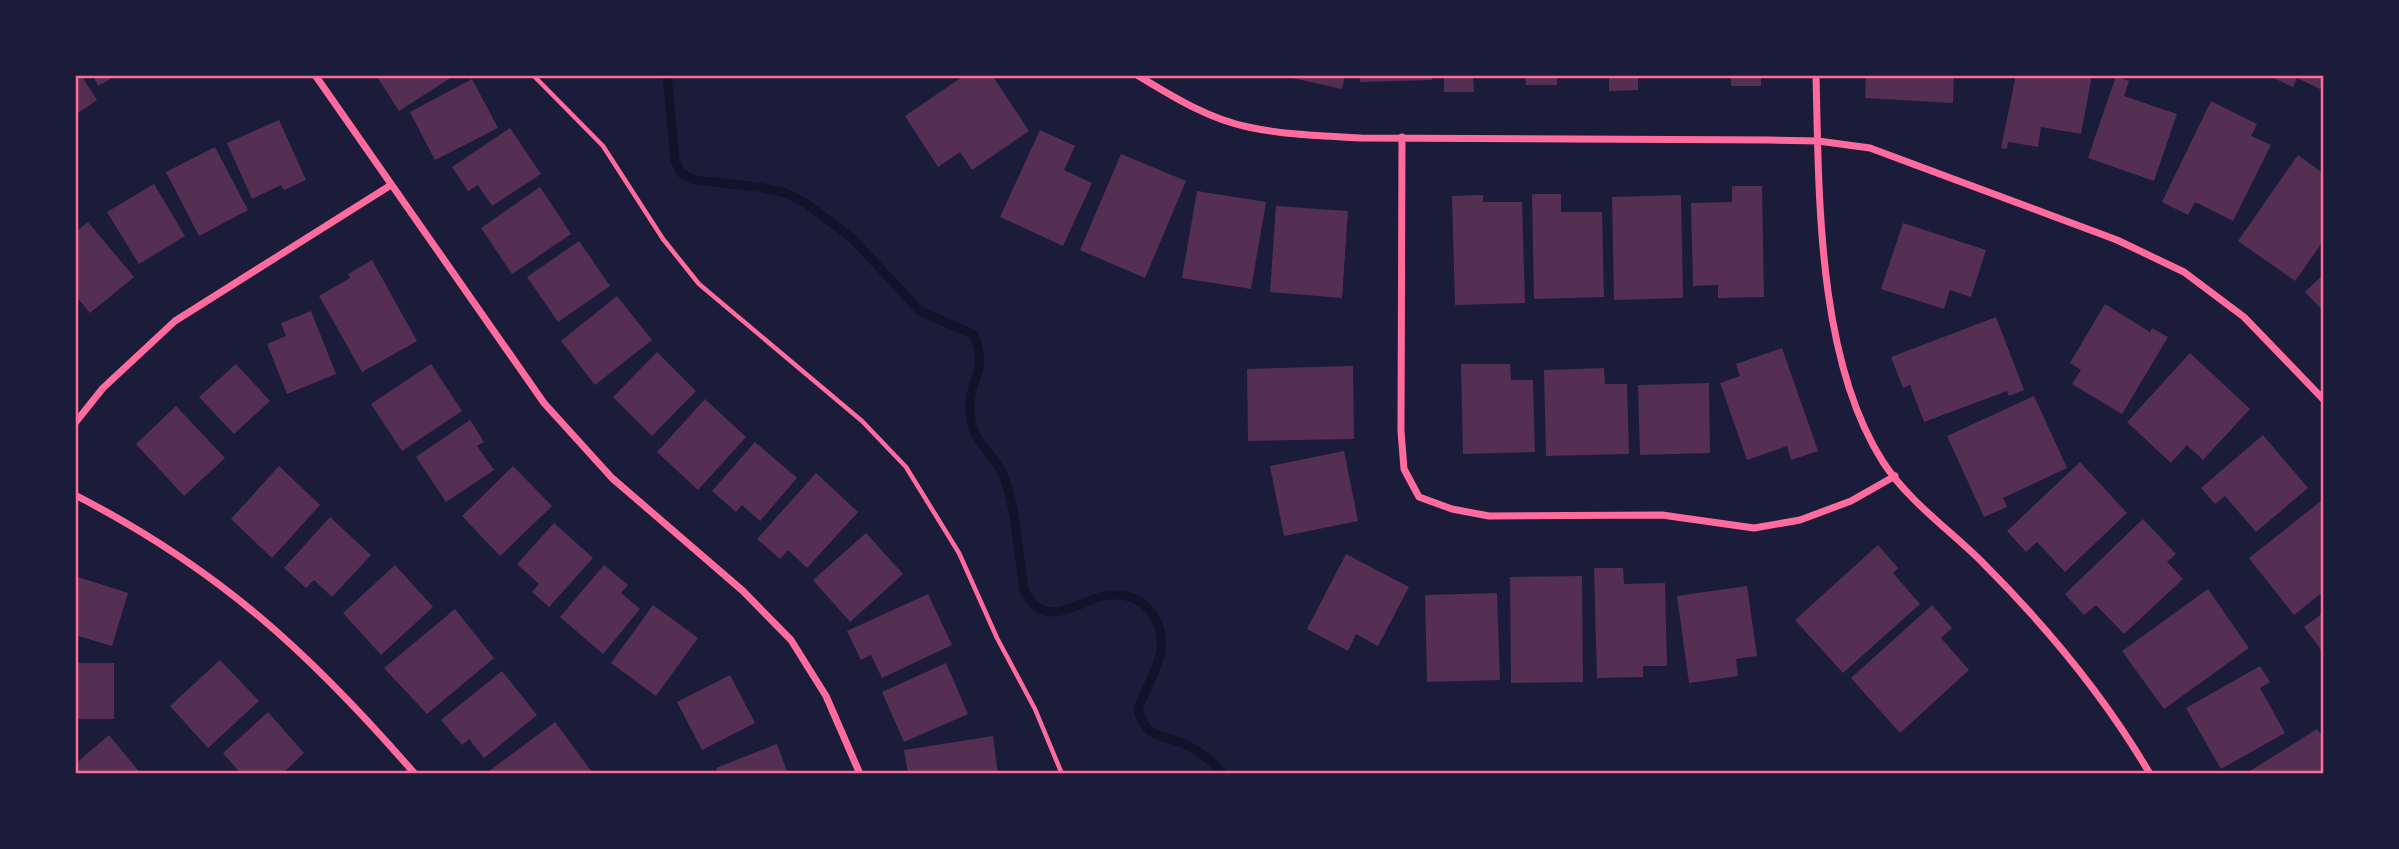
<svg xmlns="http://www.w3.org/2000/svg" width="2399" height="849" font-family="'Playfair Display',serif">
<rect width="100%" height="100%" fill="#1b1b3a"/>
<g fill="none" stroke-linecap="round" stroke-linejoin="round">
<path stroke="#12122b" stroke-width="9" d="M667 75 675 160 681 173 694 180 758 187 786 193 807 204 852 238 920 311 973 334C991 370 967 381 970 412 972 443 989 448 1002 472 1015 500 1019 558 1024 590 1042 628 1069 607 1097 598 1134 585 1165 612 1161 650 1158 672 1144 689 1138 710 1147 741 1164 734 1189 746 1202 753 1213 762 1223 774"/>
</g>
<path fill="#542f53" d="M75 75H81L97 100 75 115Z
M93 75H117L98 86Z
M376 75H455L399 111Z
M965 75H992L1029 131 972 170 960 152 938 167 905 116Z
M1279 75H1345L1342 89Z
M1360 75H1432V80L1360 82Z
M1444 75H1473L1474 92H1444Z
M1525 75H1565V78H1557V85H1526Z
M1609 75H1638V90L1609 91Z
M1731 75H1761V86H1731Z
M1866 75H1954L1953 103 1865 98Z
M2016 75H2092L2081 134 2041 127 2038 147 2008 142 2007 149 2001 148Z
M2267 75H2324V81L2320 89 2297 78 2293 87Z
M2116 76 2129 81 2124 96 2177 114 2154 181 2088 158Z
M472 79 498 128 435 160 410 112Z
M2211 101 2257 124 2251 136 2271 145 2233 221 2195 202 2188 215 2162 202Z
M279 120 306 180 284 190 281 185 252 199 227 143Z
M510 128 541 174 492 206 478 185 468 191 452 167Z
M1040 130 1075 146 1064 170 1092 183 1063 246 1000 217Z
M215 147 248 210 199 236 166 172Z
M1121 154 1186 181 1145 278 1080 250Z
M2298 155 2324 174V240L2295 281 2238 241Z
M154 184 185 236 139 264 107 212Z
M1732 186H1762L1764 297 1718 298V285L1693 286 1691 203 1732 202Z
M540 187 571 234 512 274 481 228Z
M1197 191 1266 202 1251 289 1182 278Z
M1532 194H1561V212H1602L1604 297 1534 299Z
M1483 195V202H1522L1525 303 1455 305 1452 196Z
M1681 195 1683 298 1614 300 1612 197Z
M1276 206 1348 211 1342 298 1270 292Z
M88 222 134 277 90 313 75 295V232Z
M1903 223 1986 250 1971 297 1950 290 1944 309 1881 289Z
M579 241 610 286 558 322 527 277Z
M372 260 417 341 362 372 319 296 350 278 348 274Z
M2324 274V312L2305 292Z
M617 296 652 340 595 385 561 341Z
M2105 304 2150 332 2152 328 2168 337 2122 414 2072 384 2081 370 2070 363Z
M311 311 336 374 287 394 267 344 286 336 281 323Z
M1996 317 2024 390 2009 396 2007 391 1924 422 1910 385 1903 388 1891 357Z
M1782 348 1818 451 1791 460 1787 446 1747 460 1720 383 1740 376 1736 364Z
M657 352 696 391 652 436 613 397Z
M2190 353 2250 409 2203 460 2187 445 2171 463 2127 422Z
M236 364 270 401 234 434 199 397Z
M431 364 462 411 402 451 371 404Z
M1461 364H1510L1511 380H1533L1535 452 1463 454Z
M1353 366 1354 439 1248 441 1247 369Z
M1604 368 1605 384H1627L1629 454 1546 456 1544 370Z
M1709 383 1710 453 1640 455 1638 385Z
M2034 396 2067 468 2003 498 2007 507 1984 517 1947 436Z
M705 399 746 437 698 490 657 452Z
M176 406 225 458 184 496 136 444Z
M470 420 484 442 477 446 494 470 446 502 416 457Z
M2263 435 2308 488 2256 532 2225 496 2215 504 2201 488Z
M755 442 797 478 760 521 742 505 736 512 712 491Z
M1344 451 1358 521 1284 536 1270 466Z
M2080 462 2127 513 2065 572 2037 542 2026 552 2007 531Z
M279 466 320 505 272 558 231 519Z
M513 466 552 506 500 556 462 516Z
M816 473 858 512 807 568 788 550 780 559 757 539Z
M2321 501 2324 505V591L2294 615 2249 558Z
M330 517 371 555 332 597 314 580 306 588 284 568Z
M2143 519 2176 554 2167 562 2183 579 2124 634 2096 605 2084 615 2065 594Z
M554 523 593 558 549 607 532 592 539 584 517 564Z
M866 533 903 574 850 622 813 580Z
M1878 545 1898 568 1893 573 1920 604 1843 673 1795 620Z
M1346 554 1409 587 1378 646 1356 634 1348 651 1307 629Z
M395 565 433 607 381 655 343 613Z
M604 565 628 585 621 593 640 609 603 654 560 617Z
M1594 568H1623L1624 584 1665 583 1667 666H1643V677L1597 678Z
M75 576 128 593 112 646 75 635Z
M1582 576 1583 682 1511 683 1510 577Z
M1747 586 1757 656 1736 659 1738 676 1689 683 1677 596Z
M2208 589 2249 648 2164 709 2122 651Z
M1497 593 1500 680 1427 682 1425 595Z
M928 594 952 645 882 678 871 655 861 660 847 631Z
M653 605 698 638 656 696 611 663Z
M1932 605 1952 628 1941 638 1969 670 1900 733 1851 678Z
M455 609 494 658 427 714 384 668Z
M2324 612V654L2304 627Z
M220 660 259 701 208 748 170 706Z
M75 663H114V719H75Z
M946 663 968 714 904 742 882 692Z
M2260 666 2270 682 2260 688 2285 733 2221 769 2186 708Z
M502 671 537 715 484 758 469 739 462 745 441 720Z
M730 675 755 723 702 750 677 702Z
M268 712 304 753 282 774H241L223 753Z
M555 722 592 772 485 774Z
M2317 729 2324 739V774H2245Z
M109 735 141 774H75V764Z
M993 736 998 774H908L904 750Z
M777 744 788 774H719L716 768Z"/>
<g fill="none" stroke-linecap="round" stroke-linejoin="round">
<path stroke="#ff6b9d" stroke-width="4.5" d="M533 75 603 146 663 239 699 284 862 421 906 467 959 553 997 638 1035 709 1062 774"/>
<path stroke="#ff6b9d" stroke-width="7" d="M315 75 544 403 612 478 743 591 791 640 826 696 860 774
M1137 75C1172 96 1208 119 1248 127 1285 135 1324 136 1361 138L1769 140 1818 141 1870 148 2117 240 2184 272 2244 317 2324 400
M1816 75C1819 195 1817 359 1883 462 1909 502 1950 530 1983 563 2048 628 2104 695 2150 774
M1402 137 1401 431 1404 469 1419 497 1452 509 1489 516 1662 515 1754 528 1800 520 1851 501 1895 476
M75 423 103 388 175 321 391 185
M75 495C219 569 310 653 415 774"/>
</g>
<rect width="2399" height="849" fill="none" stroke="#1b1b3a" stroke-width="154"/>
<rect x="77" y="77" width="2245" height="695" fill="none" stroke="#ff6b9d" stroke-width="2.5"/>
</svg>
